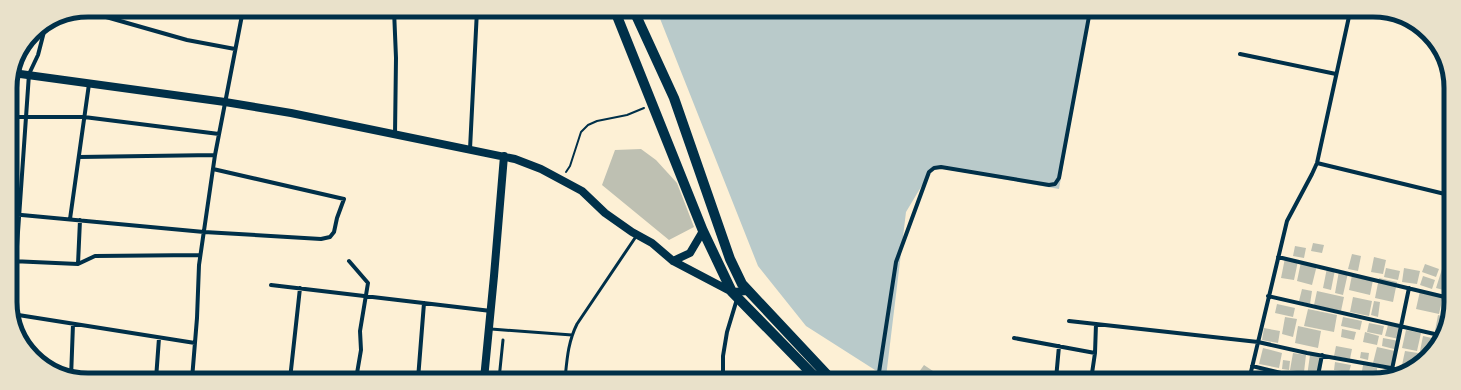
<svg xmlns="http://www.w3.org/2000/svg" width="1461" height="390" font-family="'Titillium Web',sans-serif">
<rect width="100%" height="100%" fill="#fdf0d5"/>
<path fill="#b9caca" d="M657 11H1090L1059 189 933 167 906 212 886 377 806 326 758 266Z"/>
<path fill="#bec0b2" d="M641 149 656 160 677 183 694 227 669 240 602 185 615 150Z
M1313 243 1324 245 1322 253 1311 251Z
M1295 246 1306 248 1304 258 1293 256Z
M1352 254 1361 256 1358 271 1348 269Z
M1374 257 1386 260 1383 274 1371 272Z
M1285 258 1298 261 1294 280 1281 278Z
M1301 262 1317 265 1312 285 1297 281Z
M1425 264 1439 269 1436 277 1422 272Z
M1327 268 1335 270 1331 290 1323 288Z
M1386 268 1400 271 1398 280 1384 277Z
M1404 268 1420 271 1417 284 1402 282Z
M1442 269 1449 272V283L1447 291 1436 288Z
M1339 271 1348 273 1343 295 1335 293Z
M1352 275 1373 280 1370 295 1349 290Z
M1423 276 1435 280 1432 289 1420 285Z
M1379 278 1397 282 1393 302 1375 298Z
M1302 289 1312 291 1310 304 1299 301Z
M1317 291 1344 297 1341 311 1314 305Z
M1420 291 1443 296 1439 314 1416 309Z
M1353 297 1372 301 1369 316 1350 312Z
M1447 298H1449V314L1443 313Z
M1374 301 1380 302 1378 317 1371 315Z
M1277 304 1295 308 1293 317 1275 313Z
M1308 309 1337 315 1334 332 1304 326Z
M1438 315 1449 318 1440 333 1435 331Z
M1285 317 1297 319 1293 337 1282 334Z
M1343 317 1362 321 1360 330 1341 326Z
M1369 323 1384 326 1382 335 1367 332Z
M1388 325 1401 328 1399 339 1385 336Z
M1298 326 1321 331 1318 348 1295 343Z
M1264 328 1280 331 1278 343 1262 340Z
M1342 329 1356 332 1354 340 1341 337Z
M1406 330 1421 333 1417 351 1402 348Z
M1365 332 1379 336 1377 345 1363 342Z
M1423 336 1436 339 1429 353 1420 351Z
M1383 338 1399 341 1398 350 1382 346Z
M1336 346 1352 349 1350 359 1334 356Z
M1377 347 1395 351 1392 367 1373 363Z
M1263 348 1282 353 1279 368 1259 364Z
M1405 351 1418 353 1416 364 1409 367 1402 365Z
M1361 352 1369 353 1368 360 1360 358Z
M1293 353 1306 355 1304 372 1290 370Z
M1310 355 1323 357 1320 378 1307 376Z
M1283 360 1290 361 1289 370 1282 369Z
M1335 362 1351 365 1349 372 1334 370Z
M924 365 942 377 940 379H914Z
M1363 365 1377 368V373L1362 371Z
M1258 372 1271 375 1270 380H1256Z
M1361 372 1374 374 1373 380H1359Z
M1339 373 1353 375 1352 380H1338Z"/>
<g fill="none" stroke-linecap="round" stroke-linejoin="round">
<path stroke="#003049" stroke-width="2" d="M566 172 570 166 581 132 588 125 597 121 627 115 644 108"/>
<path stroke="#003049" stroke-width="3" d="M491 329 572 335
M499 379 503 340
M565 379C567 359 568 342 577 324L637 235"/>
<path stroke="#003049" stroke-width="4" d="M394 10 396 58 395 134
M85 11 187 40 235 49
M1240 54 1336 74
M10 117H84L219 134
M470 149 477 10
M79 157 215 155
M1317 163 1449 195
M11 214 204 232 321 239 330 237 334 232 337 218 344 199 213 169
M70 219 89 84
M1278 257 1449 298
M11 261 78 264 95 256 200 255
M349 261 368 283 360 331 361 350 356 379
M78 264 80 220
M271 285 491 311
M1268 296 1439 335
M12 314 195 343
M12 318 29 74 38 55 46 24
M1069 321 1258 342 1307 353 1402 370
M1014 338 1095 353
M1252 366 1310 380
M192 374 290 376 356 379
M1391 374 1409 288
M71 378 73 324
M156 379 159 338
M192 379 197 318 199 265 215 155 243 10
M290 379 300 288
M418 379 424 303
M723 379V356L727 332 737 299
M878 379 896 262 929 172 934 168 941 167 1049 185 1055 184 1059 178 1090 11
M1056 379 1059 346
M1091 380 1095 353 1096 324
M1249 380 1287 221 1312 174 1317 163 1350 12
M1317 380 1322 355"/>
<path stroke="#003049" stroke-width="8" d="M13 73 225 102 291 113 515 159 541 169 582 191 605 213 632 232 652 243 673 261 732 292 748 291
M673 261 690 253 703 231
M484 379 494 276 504 156"/>
<path stroke="#003049" stroke-width="10" d="M615 11 703 231 732 292 817 379
M634 11 674 98 730 259 742 284 831 379"/>
</g>
<path d="M0 0H1461V390H0ZM88 17H1373A71 71 0 0 1 1444 88V302A71 71 0 0 1 1373 373H88A71 71 0 0 1 17 302V88A71 71 0 0 1 88 17Z" fill="#e9e1ca" fill-rule="evenodd"/>
<path fill="none" stroke="#003049" stroke-width="5" d="M88 17H1373A71 71 0 0 1 1444 88V302A71 71 0 0 1 1373 373H88A71 71 0 0 1 17 302V88A71 71 0 0 1 88 17Z"/>
</svg>
